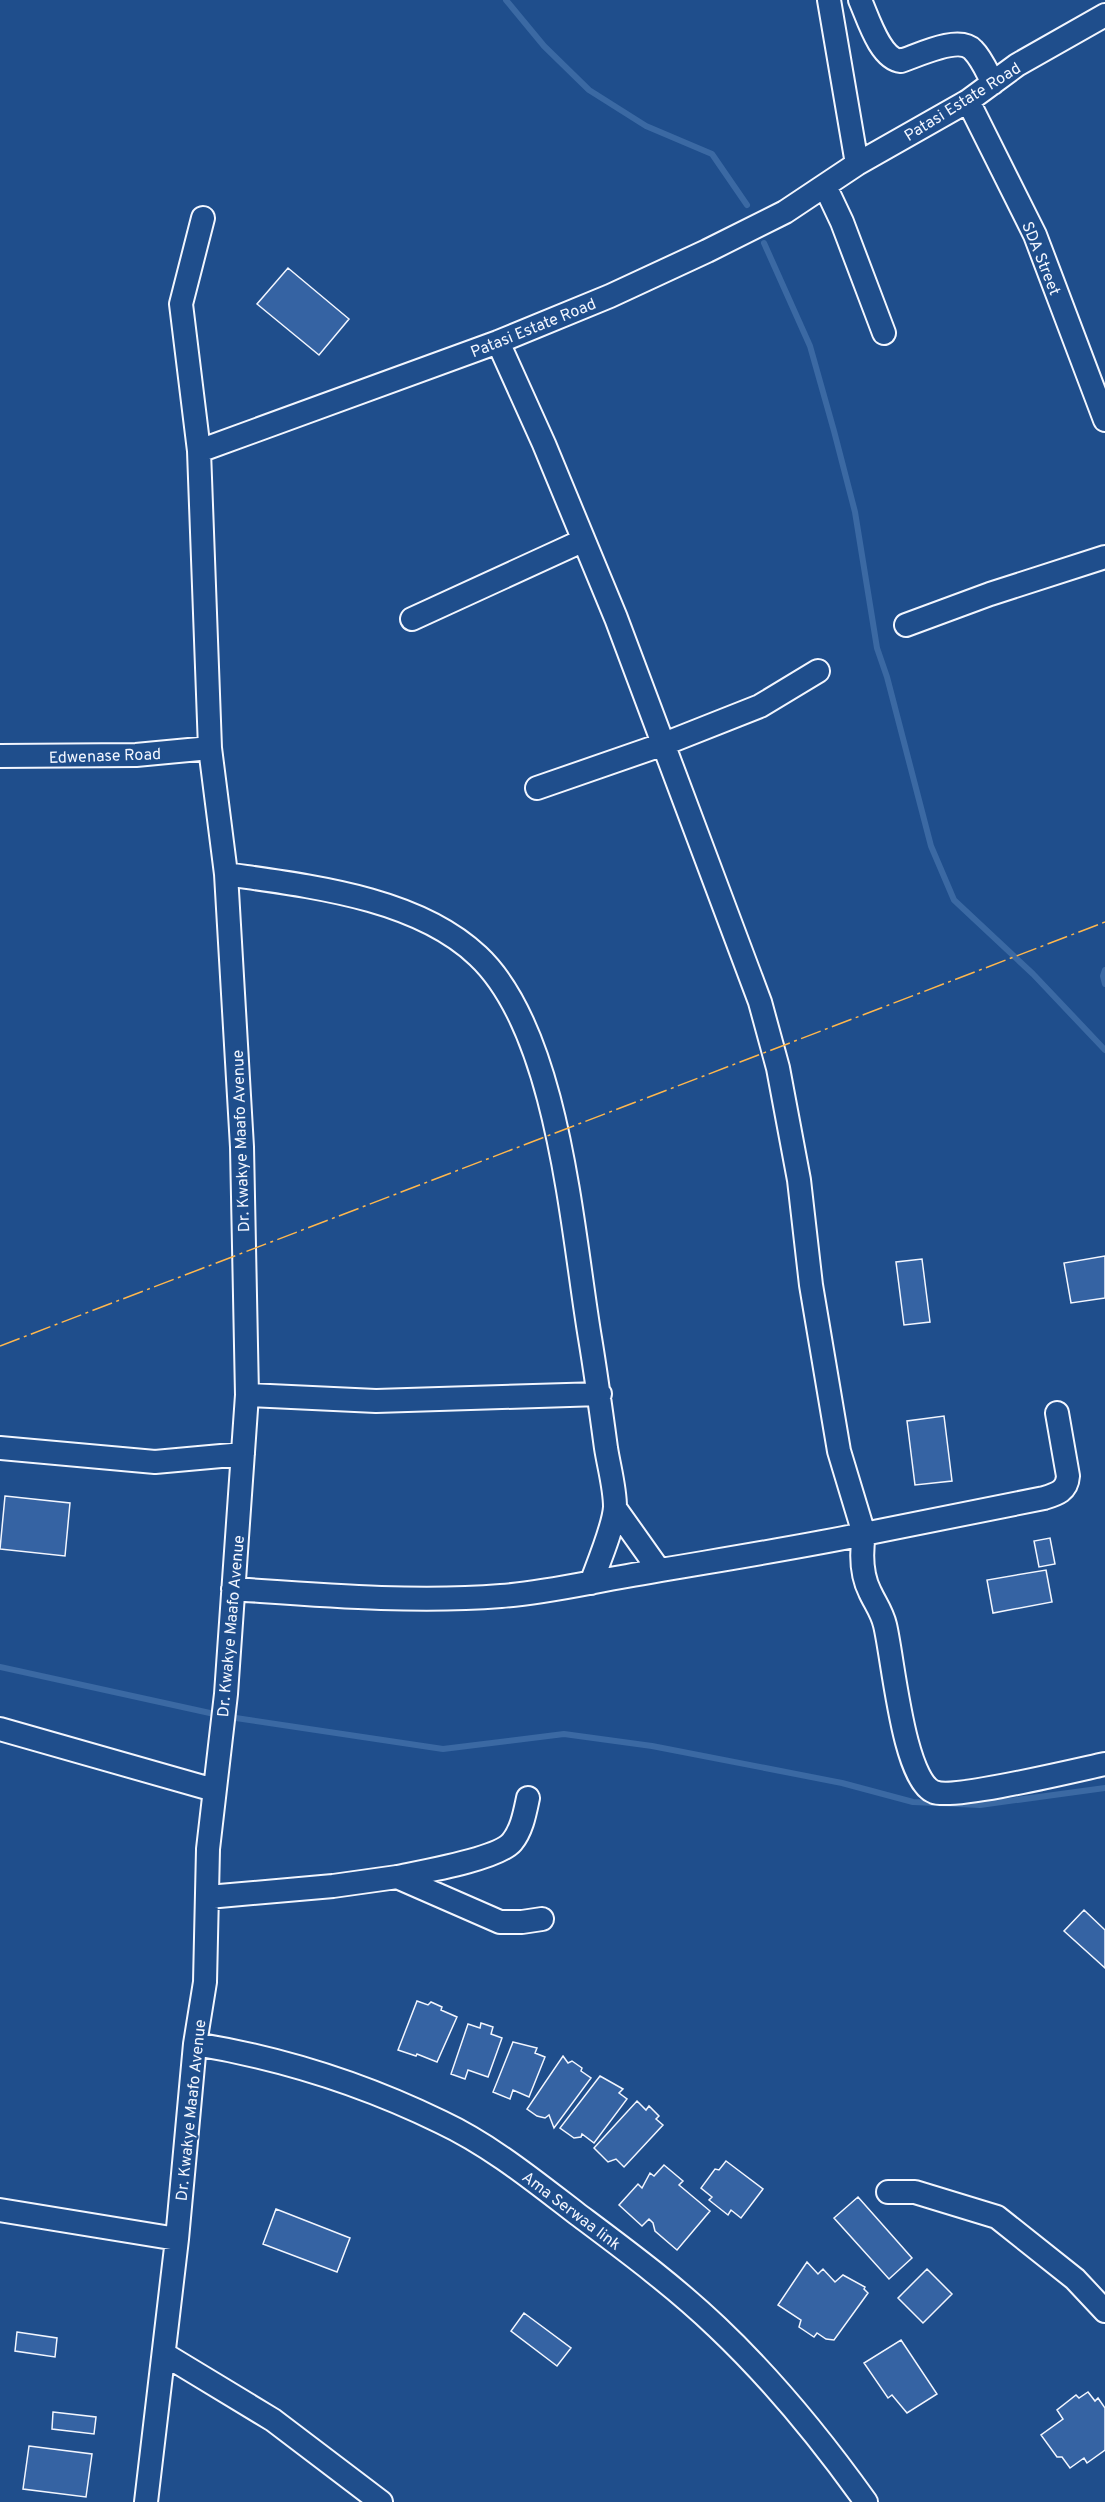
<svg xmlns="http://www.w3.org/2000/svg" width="1105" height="2502" font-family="Overpass,sans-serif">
<rect width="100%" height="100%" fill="#1f4e8c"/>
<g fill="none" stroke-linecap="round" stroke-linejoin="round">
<path stroke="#3b69a3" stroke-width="6" d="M506 0 544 46 589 90 646 126 712 154 747 205
M764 243 810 346 834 431 855 512 877 648 887 677 931 846 954 900 1033 974 1105 1050
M1105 970 1103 976 1105 984
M0 1667 219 1715
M229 1717 443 1749 564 1734 652 1746 842 1783 913 1802 980 1805 1105 1788"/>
</g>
<path fill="#3563a3" stroke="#f2f6ff" stroke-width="1.5" d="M288 268 349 319 319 355 257 304Z
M1105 1256V1298L1071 1303 1064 1263Z
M922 1259 930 1322 904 1325 896 1262Z
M944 1416 952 1481 915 1485 907 1421Z
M5 1496 70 1503 65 1556 0 1549Z
M1050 1538 1055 1564 1039 1567 1034 1541Z
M1046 1570 1052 1602 993 1613 987 1580Z
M1084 1910 1105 1930V1968L1064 1931Z
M417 2001 428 2005 431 2002 442 2007 441 2010 457 2017 437 2062 417 2054 416 2056 398 2050Z
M481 2023 493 2027 491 2034 502 2038 488 2077 468 2070 465 2079 451 2074 468 2024 480 2028Z
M513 2042 537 2048 535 2053 545 2057 529 2097 513 2090 510 2099 493 2092Z
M563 2056 568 2063 572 2061 582 2068 581 2071 591 2078 554 2128 549 2115 545 2118 537 2116 527 2109Z
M600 2076 623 2089 619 2093 627 2099 594 2143 582 2134 581 2137 574 2138 560 2128Z
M637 2101 646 2110 649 2106 659 2116 656 2119 663 2125 624 2167 616 2159 608 2162 594 2148Z
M726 2161 763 2189 741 2218 731 2210 728 2215 709 2200 712 2197 701 2188 715 2169 719 2170Z
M664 2165 683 2181 679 2185 710 2211 677 2250 655 2231 653 2223 649 2219 642 2226 619 2205 638 2184 642 2188 650 2173 654 2176Z
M858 2197 912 2258 889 2279 834 2218Z
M276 2209 350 2238 337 2272 263 2244Z
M807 2262 818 2274 823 2269 835 2282 843 2275 865 2287 864 2289 868 2293 834 2340 826 2339 817 2333 814 2337 799 2327 801 2320 778 2305Z
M927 2269 952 2294 923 2323 898 2298Z
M524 2313 571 2348 557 2366 511 2331Z
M17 2332 57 2338 55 2357 15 2351Z
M901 2340 937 2394 907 2413 892 2395 888 2398 864 2363Z
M1088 2392 1095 2401 1098 2398 1105 2408V2450L1087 2463 1084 2458 1070 2468 1062 2457H1057L1041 2435 1063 2419 1057 2410 1076 2395 1079 2398Z
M53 2412 96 2417 94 2434 52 2429Z
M29 2446 92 2454 86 2497 23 2489Z"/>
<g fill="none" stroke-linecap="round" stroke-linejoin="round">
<defs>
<path id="minor" d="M829 0 857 164
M860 0C868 18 880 59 901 61 919 55 959 35 973 50 982 59 987 72 993 83
M968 101 1035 235 1105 420
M825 186 842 222 884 333
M498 342 544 444 616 618 760 1002 778 1068 799 1180 811 1285 839 1451 864 1534 1044 1498C1057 1494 1067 1491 1068 1476L1057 1413
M199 451 181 304 203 218
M412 619 582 541
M906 625 990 594 1105 557
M0 756 136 755 210 748
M537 788 664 744 760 706 818 671
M226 874C308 886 416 897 478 956 559 1032 572 1231 590 1338 596 1374 601 1411 606 1448 609 1467 615 1488 615 1507 614 1526 598 1564 591 1583
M247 1395 376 1401 600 1394
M0 1448 155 1462 243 1454
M615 1508 659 1570
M233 1589C321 1595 413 1603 501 1596 544 1593 585 1583 627 1576 706 1562 785 1550 864 1534 861 1553 861 1574 870 1592 875 1603 882 1612 885 1625 893 1657 903 1780 934 1792 953 1800 1077 1770 1105 1764
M0 1729 214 1790
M397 1877C421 1872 498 1859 512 1842 522 1830 525 1812 528 1798
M208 1897 333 1886 397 1877 500 1922H522L542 1919
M195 2044C281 2058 363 2084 441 2122 490 2145 533 2180 576 2213 624 2249 673 2285 717 2327 773 2380 821 2439 866 2502
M888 2192H915L997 2217 1075 2279 1105 2311
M0 2210 177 2239
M164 2354 273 2420 381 2502
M146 2502 177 2239 195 2044 205 1982 208 1849 226 1694 247 1395 242 1147 226 874 210 748 199 451 498 342 610 296 707 251 785 212 857 164 968 101 1017 65 1105 15"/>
</defs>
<use href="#minor" stroke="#f2f6ff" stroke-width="26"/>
<use href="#minor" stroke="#1f4e8c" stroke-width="22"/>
<path stroke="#ffb74d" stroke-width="1.5" stroke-dasharray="21 4.5 3 4.5" stroke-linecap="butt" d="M0 1346 1105 922"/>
</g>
<g text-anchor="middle" stroke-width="4.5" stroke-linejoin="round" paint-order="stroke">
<g font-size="16" fill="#f2f6ff" stroke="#1f4e8c">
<text transform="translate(962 101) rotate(-32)" y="6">Patasi Estate Road</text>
<text transform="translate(1042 258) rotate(68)" y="6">SDA Street</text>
<text transform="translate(533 327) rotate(-22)" y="6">Patasi Estate Road</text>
<text transform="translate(105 755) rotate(-2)" y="6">Edwenase Road</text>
<text transform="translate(240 1141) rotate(-92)" y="6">Dr. Kwakye Maafo Avenue</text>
<text transform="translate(230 1626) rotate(-85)" y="6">Dr. Kwakye Maafo Avenue</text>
<text transform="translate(190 2110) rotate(-84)" y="6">Dr. Kwakye Maafo Avenue</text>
<text transform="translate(572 2210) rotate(37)" y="6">Ama Serwaa link</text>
</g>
</g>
</svg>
